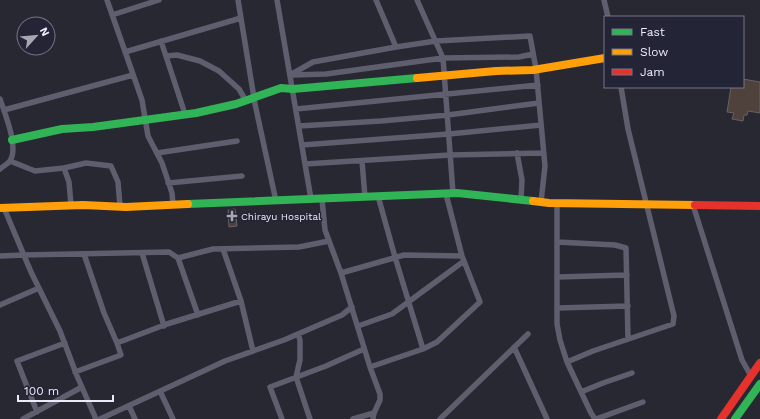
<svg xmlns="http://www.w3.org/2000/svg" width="760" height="419" font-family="'Work Sans',sans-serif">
<rect width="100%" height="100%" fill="#282833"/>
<path fill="#4f413b" stroke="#676264" d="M743 79 760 82V113L748 111 747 115H744L743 121 732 119 734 113 727 112 731 87H743Z
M235 209 237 226 229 227 228 210Z"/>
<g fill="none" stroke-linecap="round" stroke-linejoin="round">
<path stroke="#5f5e6f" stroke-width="5.5" d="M107 0 142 100 148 136 162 163 172 193 173 205
M238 0 255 104 276 201
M277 0 311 199
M376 0 396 47
M417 0 443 58 453 193
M604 0 608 17
M112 15 159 0
M161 41 185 114
M125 52 241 18
M166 56 177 55 200 61 219 71 239 89 246 101
M290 75 313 62 396 47 436 41 530 36 536 69 545 166 541 202
M293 75 326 74 443 58 519 57 533 54
M0 99C5 114 19 147 10 161 8 164 3 166 0 169
M296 109 538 85
M4 110 133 75
M299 126 381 121 448 115 539 103
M302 145 449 134 541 125
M157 153 237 141
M517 153 522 180 521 200
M10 161 35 171 64 168 69 182 71 205
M362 161 365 197
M305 164 450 155 543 153
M64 168 86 163 111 166 118 182 120 206
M168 183 242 176
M378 196 395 257 423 349
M322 199 325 230 341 273 370 367 380 394V400L374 413 373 419
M557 203V324L560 340 567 362 593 351 673 324 674 316 628 129 621 87
M693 205 742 360 751 376
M4 208 31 272 60 331 77 376 96 419
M557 242 615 245 626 248 628 339
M223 249 241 301 253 351
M142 253 164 326
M84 254 104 313 117 343
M0 256 24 255 169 252 178 258 213 249 299 247 329 241
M178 258 198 315
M341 273 404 255 462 256
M557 277 627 275
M0 305 39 288
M557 308 628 306
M358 326 392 314 464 261
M298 334 300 340V360L296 377 310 419
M514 347 547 419
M567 362 591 413 595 419
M370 367 423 349 437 342 480 302 462 256 446 194
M75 372 121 355 117 343 167 324 241 301
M160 391 173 419
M581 392 603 383 632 373
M129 406 135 419
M37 412 17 361 65 343
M23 419 82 387
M100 419 225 361 284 340 342 315 352 307
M282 419 270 387 326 366 364 349
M353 419 374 413
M440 419 528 334
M596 419 643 402"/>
<path stroke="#30b455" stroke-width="8" d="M12 140 62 129 93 127 196 113 236 104 281 88 293 89 417 78
M188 204 457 193 533 201
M735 419 760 384"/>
<path stroke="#ff9f0a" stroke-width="8" d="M417 78 496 71 533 70 605 58
M533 201 549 203 695 205
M0 208 83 205 126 207 188 204"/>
<path stroke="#e5322d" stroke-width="8" d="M695 205 760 206
M721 419 760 363"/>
</g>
<path fill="#a7a7b4" stroke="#242437" stroke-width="1.5" d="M230 210h4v4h4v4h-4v4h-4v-4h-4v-4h4z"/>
<g text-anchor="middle" stroke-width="3" stroke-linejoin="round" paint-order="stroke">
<g font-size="10" fill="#ebebf9" stroke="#242437" text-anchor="start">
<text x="241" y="220">Chirayu Hospital</text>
</g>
</g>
<rect x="604" y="16" width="140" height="72" fill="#242437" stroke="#747485"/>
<rect x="612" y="29" width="20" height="6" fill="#30b455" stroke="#747485"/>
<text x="640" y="36" font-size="12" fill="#ebebf9">Fast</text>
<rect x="612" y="49" width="20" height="6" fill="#ff9f0a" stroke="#747485"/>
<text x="640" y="56" font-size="12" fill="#ebebf9">Slow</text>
<rect x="612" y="69" width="20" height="6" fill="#e5322d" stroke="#747485"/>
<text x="640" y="76" font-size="12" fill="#ebebf9">Jam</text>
<g transform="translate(36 36) rotate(63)"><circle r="19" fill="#242437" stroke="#747485"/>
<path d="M0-3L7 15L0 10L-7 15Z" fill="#a7a7b4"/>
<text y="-6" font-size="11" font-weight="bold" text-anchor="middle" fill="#ebebf9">N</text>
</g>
<path d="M18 395v6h95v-6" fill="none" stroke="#ebebf9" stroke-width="2"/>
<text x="24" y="395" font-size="12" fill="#ebebf9" stroke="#242437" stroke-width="3" paint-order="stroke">100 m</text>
</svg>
